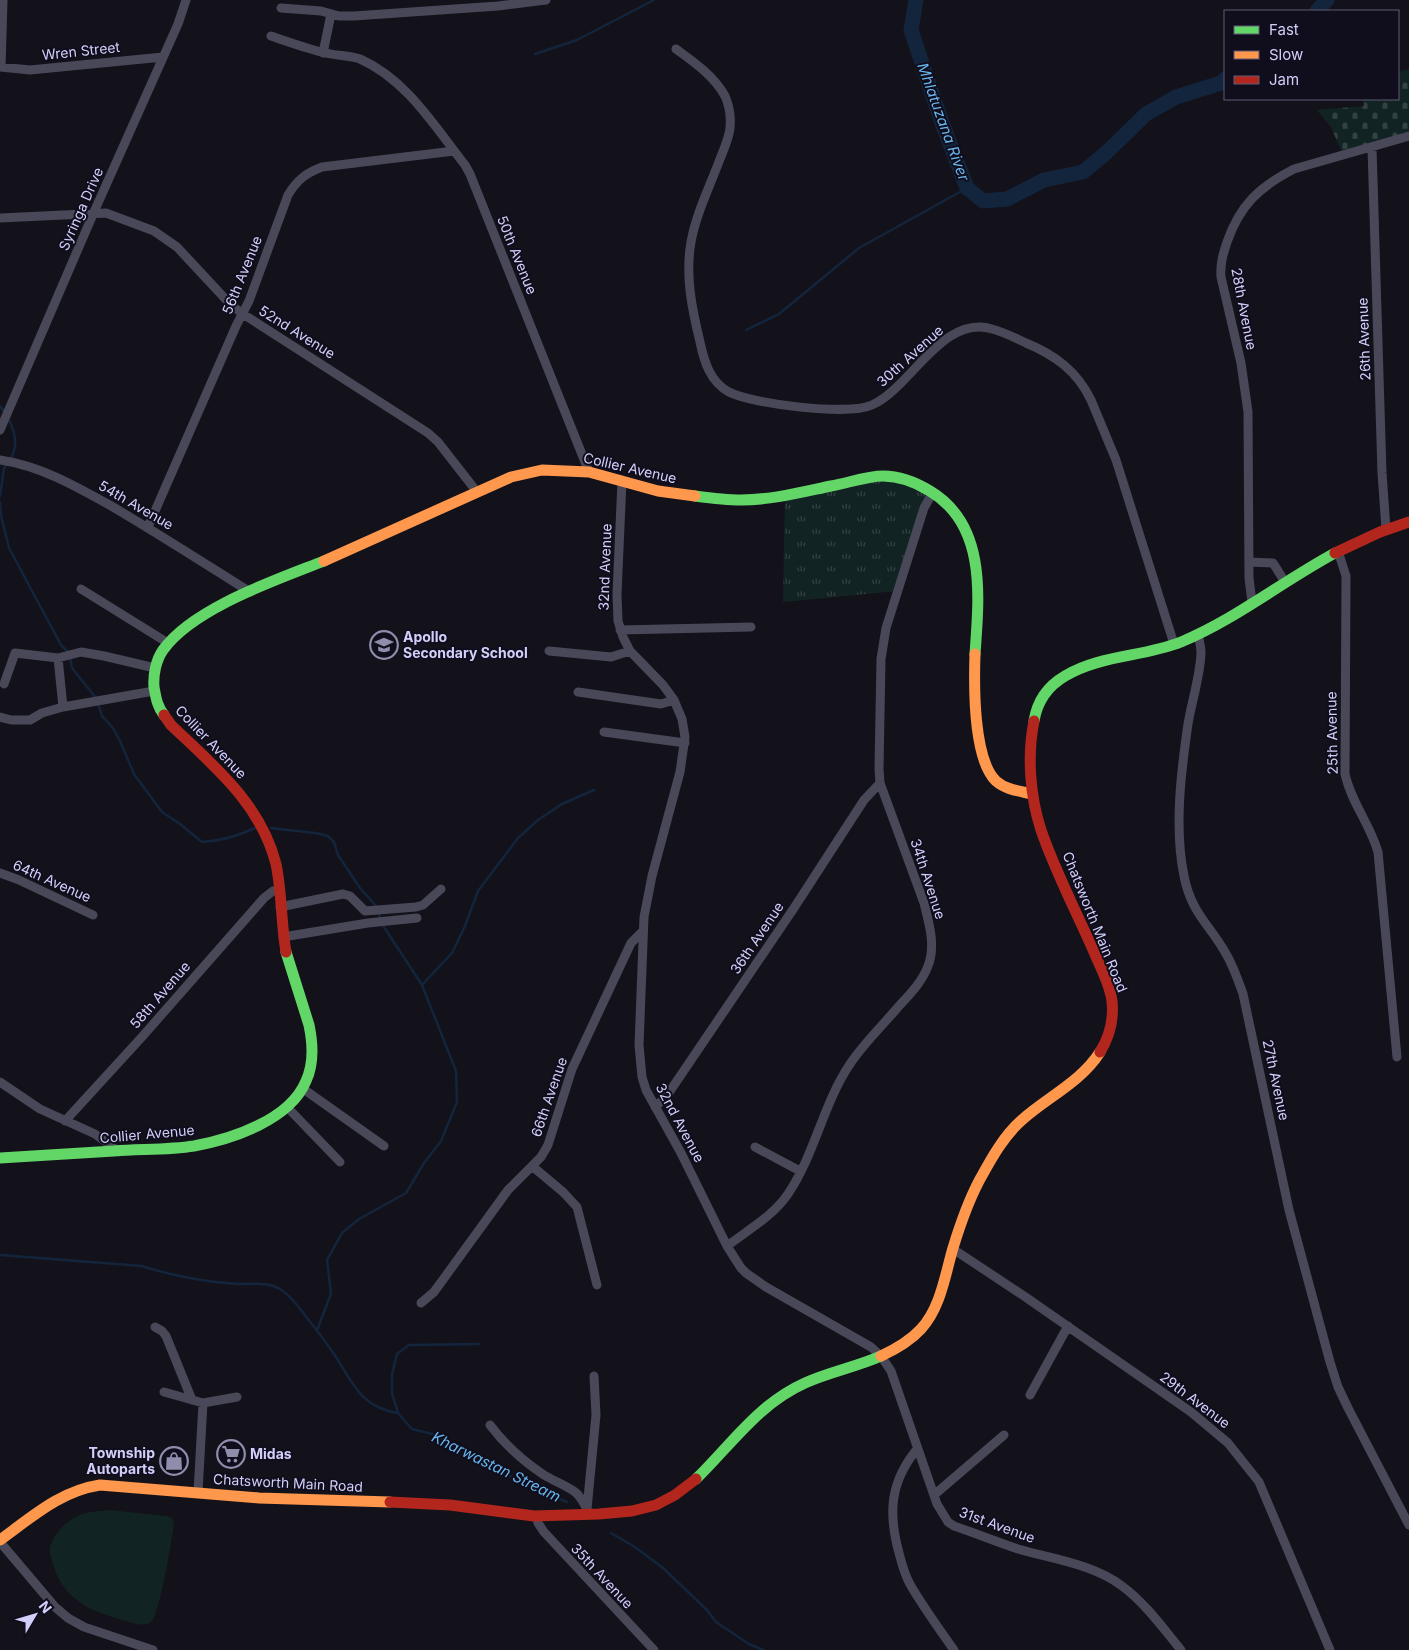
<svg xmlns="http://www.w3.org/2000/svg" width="1409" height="1650" font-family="Inter,sans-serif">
<defs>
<pattern id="grass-tufts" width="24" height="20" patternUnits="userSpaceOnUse" patternTransform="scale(1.25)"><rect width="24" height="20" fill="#122323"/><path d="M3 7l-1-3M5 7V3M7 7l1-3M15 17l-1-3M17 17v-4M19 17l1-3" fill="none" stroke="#344244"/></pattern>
<pattern id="cemetery-stones" width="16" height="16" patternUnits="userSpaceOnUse" patternTransform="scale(1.25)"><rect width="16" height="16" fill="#122323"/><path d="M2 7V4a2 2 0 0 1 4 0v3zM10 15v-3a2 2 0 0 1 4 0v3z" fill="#344244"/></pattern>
</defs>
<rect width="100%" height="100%" fill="#13121a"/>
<path fill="url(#grass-tufts)" d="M882 476 934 492 897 591 783 602 785 495Z"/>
<path fill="url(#cemetery-stones)" d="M1409 69V136L1343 155 1331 127 1317 110 1364 106 1363 99H1398V72Z"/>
<path fill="#122323" d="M109 1510 167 1516 172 1518 174 1523C172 1538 160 1614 151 1622 145 1628 129 1622 122 1620 104 1614 85 1609 71 1595 63 1588 57 1577 54 1567 52 1561 49 1554 50 1548 53 1533 69 1518 83 1514 92 1511 101 1511 109 1510Z"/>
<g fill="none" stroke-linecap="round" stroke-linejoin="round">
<path stroke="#13253d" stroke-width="2.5" d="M535 54 577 40 654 0
M746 330 779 314 859 248 967 188
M0 406 5 413
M8 418C15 431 19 446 10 459
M0 496 4 468 7 464
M0 502 1 515 9 548 61 645 68 652
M70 658 72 668 96 698
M98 703 102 716 113 728 120 741 134 774 162 812 180 824 202 842C221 841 238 836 255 828
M271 828 315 833 328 836 334 842 338 855 360 888 377 907 382 924 422 985 456 1071 457 1102 441 1141 424 1163 406 1193 359 1219 342 1233 327 1260 331 1294 317 1330
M422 985 452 953 465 926 478 891 518 838 538 820 562 804 594 790
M0 1255 142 1266C166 1274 192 1279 216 1282 225 1283 234 1284 243 1284 256 1284 268 1282 280 1289 289 1294 298 1306 304 1314 315 1328 326 1342 336 1357 353 1384 362 1408 398 1413
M479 1344 409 1345 397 1354 392 1374V1393L398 1413 412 1429 432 1434 533 1488 567 1502
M611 1533 635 1547 663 1568 707 1610 716 1622 749 1644 763 1650"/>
<path stroke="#13253d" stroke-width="15" d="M916 0 911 30 942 123 967 188 983 201 1007 199 1044 180 1083 172 1106 153 1146 114 1176 97 1221 83 1225 79
M1317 11 1327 0"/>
<path stroke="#484859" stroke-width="9" d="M281 8 321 11 339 16H354L498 6 546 0
M271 36C289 42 307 49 326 53 337 56 350 55 360 59 406 79 435 127 465 165L470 174 589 472
M676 49C694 62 714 76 725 96 729 105 731 118 730 128 729 138 724 149 720 159 710 186 696 214 691 242 685 276 692 309 700 342 704 361 710 382 729 392 752 404 848 416 872 405 911 388 942 314 992 329 1004 332 1015 338 1026 343 1055 355 1077 371 1091 400L1116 460 1174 644
M323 53 331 14
M0 67 30 70 163 57
M1 67 3 0
M1372 148 1382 473 1386 529
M0 218 106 213 154 231 177 247 231 305 243 314 428 433 438 442 477 492
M0 430 94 212 178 24 186 0
M0 460C41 466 77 487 113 507 159 534 204 563 250 592
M622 481 617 594 618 621 623 637 630 651 663 685 674 700 682 719 685 737 680 772 652 876 644 917 639 1045 642 1077 646 1090 681 1153 727 1246 741 1268 746 1273 766 1287 871 1347 881 1356 891 1371 937 1504 948 1522 954 1526C975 1533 997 1542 1018 1549 1052 1559 1093 1564 1122 1586 1145 1603 1163 1628 1181 1650
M148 527 236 326 249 301 288 195C297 180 306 173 322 167L454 151
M1338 551 1346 576 1345 774C1351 802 1370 824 1378 852L1397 1057
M1249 562 1273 563 1285 582
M81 589 168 643
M1252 602 1249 578 1248 412 1241 363 1221 277C1220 264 1223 254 1227 242 1240 205 1259 187 1294 169L1409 136
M620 630 751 627
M1198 634C1199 640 1201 646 1201 653 1200 677 1192 700 1188 724 1181 772 1174 828 1184 876 1191 912 1208 923 1225 952 1233 965 1238 980 1243 994L1289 1210 1330 1362 1338 1387 1348 1408 1409 1525
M549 651 611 657 630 651
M58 658 63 707
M4 684 15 653 58 658 81 652 104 656 155 668
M578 692 661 704 674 700
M0 717 11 720H30L42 713 63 707 154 691
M604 732 685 743
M0 873 19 880 93 915
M280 907 343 894 350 896 365 911 416 907 423 905 441 889
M283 937 368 923 417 918
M0 1082 40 1109 95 1134 119 1152
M302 1088 384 1146
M287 1107 340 1162
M655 1107 666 1097 794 908 864 800 880 783
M65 1121 141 1038 264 898 273 891 279 890
M755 1147 800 1171
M532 1166 563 1192 577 1207 597 1285
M727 1246C748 1230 773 1216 788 1194 815 1154 823 1104 850 1064 864 1043 883 1025 899 1006 910 994 922 982 928 966 936 946 929 923 924 903L880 783 879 769 881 659 886 628 924 508 933 492
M953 1249 1024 1296 1191 1412 1228 1443 1259 1482 1330 1650
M421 1303 434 1292 508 1190 541 1157 548 1145 572 1069 631 943 643 931
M155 1327 162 1331 166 1336 192 1400
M164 1392 203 1403 237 1397
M1030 1395 1068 1326
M490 1425C505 1445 523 1461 544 1475 554 1481 565 1485 575 1492 582 1497 585 1507 590 1514
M917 1449C890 1482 888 1513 899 1553 902 1565 905 1576 911 1586 924 1608 939 1629 954 1650
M198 1492 203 1403
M934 1495 1004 1435
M587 1509 596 1415 594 1376
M537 1516 538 1523 544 1532 654 1650
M0 1542 55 1607 68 1618 84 1627 153 1650"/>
<path stroke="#63d668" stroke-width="11" d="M695 496C710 498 725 500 741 500 771 500 802 492 831 486 848 483 867 476 883 476 900 476 917 483 930 491 987 525 979 597 975 654
M164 715C157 706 156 698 154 687 153 675 156 660 163 650 193 608 276 580 324 561
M1034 721C1037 702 1048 686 1065 676 1100 655 1143 657 1181 642 1236 619 1283 581 1335 553
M0 1158C38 1156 76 1153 114 1151 141 1149 169 1150 194 1146 232 1139 290 1120 306 1081 314 1064 313 1044 309 1025L286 952
M696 1479C731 1445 758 1404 805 1383 829 1372 856 1367 881 1356"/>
<path stroke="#ff974d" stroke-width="11" d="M324 561 511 477 542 470 589 472 658 491 695 496
M975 654C974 684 973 759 996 781 1006 790 1020 791 1032 794
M881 1356C896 1349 910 1341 921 1329 941 1307 945 1275 953 1248 960 1225 968 1202 979 1181 991 1159 1004 1135 1023 1119 1048 1097 1082 1081 1100 1052
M0 1540C32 1517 60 1491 100 1485L259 1498 390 1502"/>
<path stroke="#b3261e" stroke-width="11" d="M1335 553 1380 532 1409 522
M164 715 171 725C214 766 261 804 276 864 282 893 281 923 286 952
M1034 721C1027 756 1030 796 1041 830 1055 871 1076 911 1094 952 1100 967 1110 984 1112 1001 1114 1020 1110 1036 1100 1052
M390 1502 450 1505 534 1516 599 1514 632 1511 656 1505 675 1495 696 1479"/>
</g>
<defs>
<symbol id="school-ring" viewBox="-11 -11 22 22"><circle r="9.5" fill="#100e1d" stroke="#8f8dac" stroke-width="1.5"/><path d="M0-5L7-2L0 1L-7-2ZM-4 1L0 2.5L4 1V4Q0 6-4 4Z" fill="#8f8dac"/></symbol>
<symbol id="supermarket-ring" viewBox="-11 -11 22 22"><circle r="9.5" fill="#100e1d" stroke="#8f8dac" stroke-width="1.5"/><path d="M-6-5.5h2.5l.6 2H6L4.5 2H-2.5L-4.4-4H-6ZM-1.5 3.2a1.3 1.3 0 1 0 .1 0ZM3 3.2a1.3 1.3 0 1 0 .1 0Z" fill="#8f8dac"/></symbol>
<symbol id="shop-ring" viewBox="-11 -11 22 22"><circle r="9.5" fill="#100e1d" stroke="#8f8dac" stroke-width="1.5"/><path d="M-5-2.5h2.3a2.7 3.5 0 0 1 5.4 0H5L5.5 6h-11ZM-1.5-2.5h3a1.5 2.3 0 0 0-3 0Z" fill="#8f8dac"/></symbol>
</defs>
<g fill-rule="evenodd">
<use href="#school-ring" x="368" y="629" width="32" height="32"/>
<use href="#supermarket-ring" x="215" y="1438" width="32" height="32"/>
<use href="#shop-ring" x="158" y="1445" width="32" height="32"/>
</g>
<g text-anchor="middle" stroke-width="4" stroke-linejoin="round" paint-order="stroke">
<g font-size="14" fill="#d2cffa" stroke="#100e1d">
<text transform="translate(81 51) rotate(-6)" y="5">Wren Street</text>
<text transform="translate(81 209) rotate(-66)" y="5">Syringa Drive</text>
<text transform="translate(517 255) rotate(68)" y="5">50th Avenue</text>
<text transform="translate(242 275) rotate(-68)" y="5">56th Avenue</text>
<text transform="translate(1244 309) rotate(79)" y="5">28th Avenue</text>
<text transform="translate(297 332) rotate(32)" y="5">52nd Avenue</text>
<text transform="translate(1364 339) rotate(-92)" y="5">26th Avenue</text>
<text transform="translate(910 356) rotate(-42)" y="5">30th Avenue</text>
<text transform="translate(630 468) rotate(13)" y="5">Collier Avenue</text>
<text transform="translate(136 505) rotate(30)" y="5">54th Avenue</text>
<text transform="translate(605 567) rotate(-88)" y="5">32nd Avenue</text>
<text transform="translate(1332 733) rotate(-91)" y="5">25th Avenue</text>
<text transform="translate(211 742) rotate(46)" y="5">Collier Avenue</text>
<text transform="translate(928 879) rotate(72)" y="5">34th Avenue</text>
<text transform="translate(52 881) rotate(24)" y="5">64th Avenue</text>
<text transform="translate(1095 922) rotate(68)" y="5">Chatsworth Main Road</text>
<text transform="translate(757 938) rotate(-56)" y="5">36th Avenue</text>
<text transform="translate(160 995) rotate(-49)" y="5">58th Avenue</text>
<text transform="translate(1276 1080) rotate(78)" y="5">27th Avenue</text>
<text transform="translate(549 1097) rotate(-71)" y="5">66th Avenue</text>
<text transform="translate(680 1123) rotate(62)" y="5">32nd Avenue</text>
<text transform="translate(147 1134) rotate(-5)" y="5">Collier Avenue</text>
<text transform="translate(1195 1400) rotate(37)" y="5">29th Avenue</text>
<text transform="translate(288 1483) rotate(3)" y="5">Chatsworth Main Road</text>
<text transform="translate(997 1525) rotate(20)" y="5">31st Avenue</text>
<text transform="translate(602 1576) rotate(47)" y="5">35th Avenue</text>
</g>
<g font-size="14" font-weight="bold" fill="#d2cffa" stroke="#100e1d" text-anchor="start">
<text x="403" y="642">Apollo<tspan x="403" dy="16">Secondary School</tspan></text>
<text x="155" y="1458" text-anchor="end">Township<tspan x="155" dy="16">Autoparts</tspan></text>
<text x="250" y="1459">Midas</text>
</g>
<g font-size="15" font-style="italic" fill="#68b6ef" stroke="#100e1d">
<text transform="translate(943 122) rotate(70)" y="5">Mhlatuzana River</text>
<text transform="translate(496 1467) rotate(26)" y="5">Kharwastan Stream</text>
</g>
</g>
<rect x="1224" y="10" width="175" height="90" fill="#100e1d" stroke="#5e5b75"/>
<rect x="1234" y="26" width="25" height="8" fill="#63d668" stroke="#5e5b75"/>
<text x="1269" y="35" font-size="15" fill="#d2cffa">Fast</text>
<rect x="1234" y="51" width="25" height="8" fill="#ff974d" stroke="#5e5b75"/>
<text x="1269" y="60" font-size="15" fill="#d2cffa">Slow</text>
<rect x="1234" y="76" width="25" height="8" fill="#b3261e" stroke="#5e5b75"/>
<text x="1269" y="85" font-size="15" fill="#d2cffa">Jam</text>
<g transform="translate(35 1615) rotate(52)" stroke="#100e1d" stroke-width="4" paint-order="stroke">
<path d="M0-4L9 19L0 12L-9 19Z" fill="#d2cffa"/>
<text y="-8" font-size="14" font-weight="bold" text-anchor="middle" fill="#d2cffa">N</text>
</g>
</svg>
